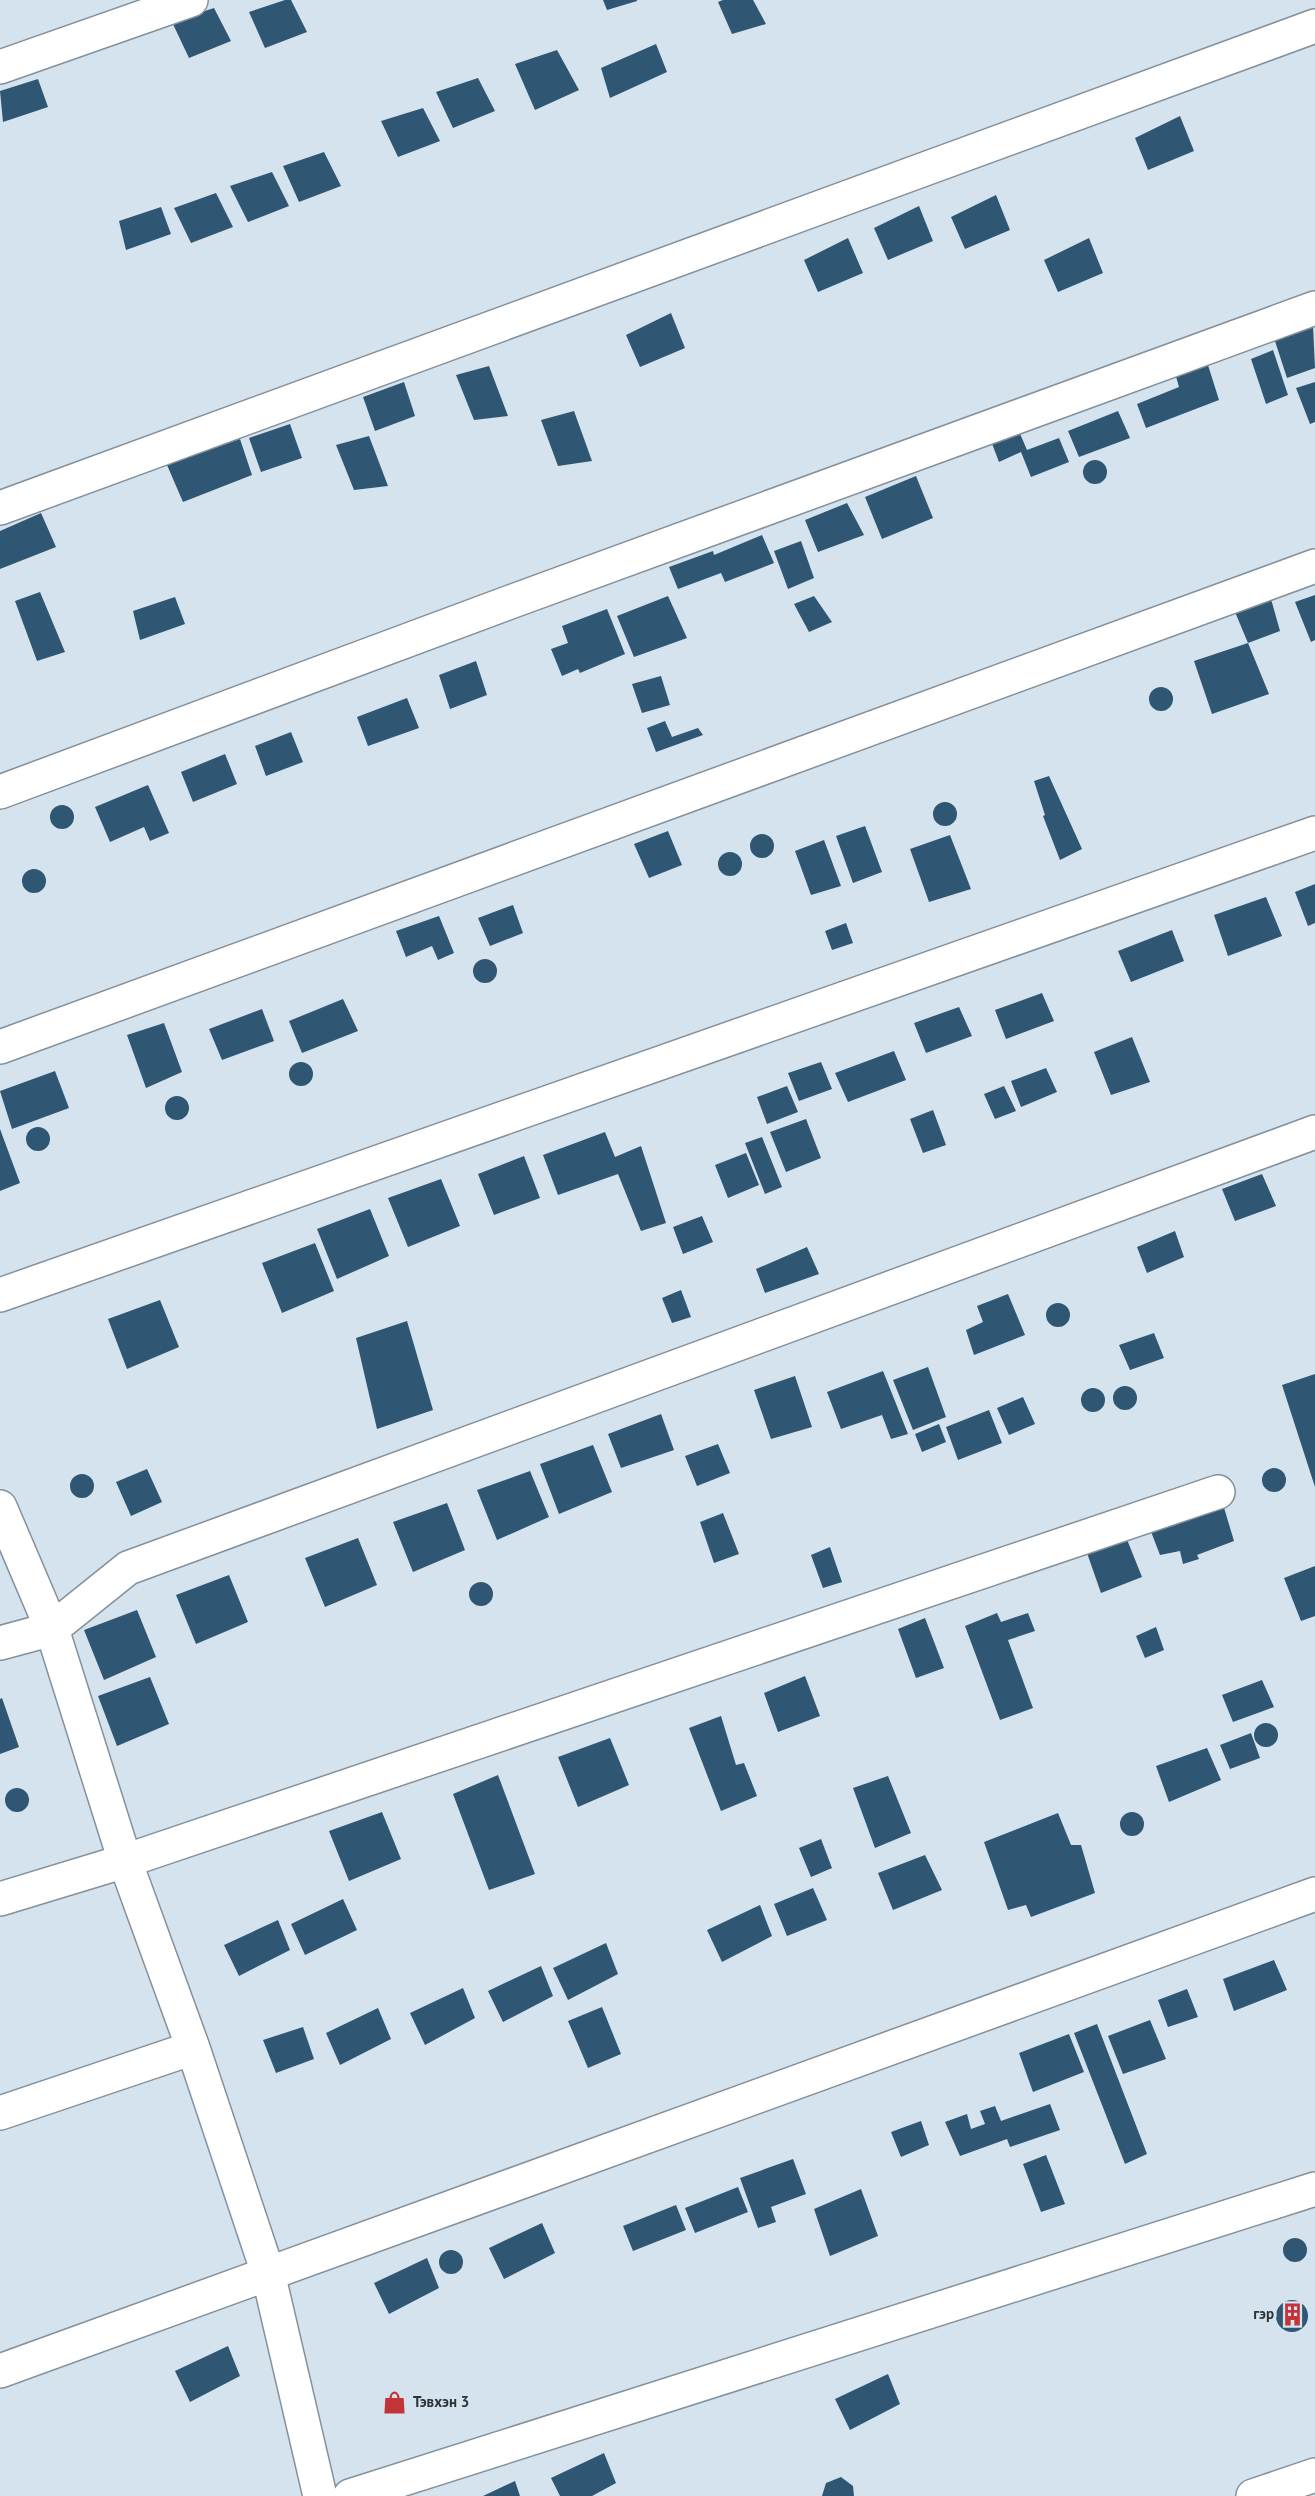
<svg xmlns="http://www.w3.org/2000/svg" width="1315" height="2496" font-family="'PT Sans',sans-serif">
<rect width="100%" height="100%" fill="#d4e3ee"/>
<path fill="#2f5672" d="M285 0H291L307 32 265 48 249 12Z
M603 0H637V1L607 10Z
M723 0H753L766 24 732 34 718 2Z
M214 8 231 41 189 58 172 22Z
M656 44 667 72 610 98 601 68Z
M557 50 579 90 535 110 515 64Z
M478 78 495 111 453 128 436 92Z
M38 79 48 107 3 122 0 91Z
M423 108 440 141 398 157 381 121Z
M1180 116 1194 151 1148 170 1135 138Z
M324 152 341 186 299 202 283 166Z
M272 172 289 206 248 222 230 186Z
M216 193 233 227 191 243 174 208Z
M996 195 1010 230 965 249 951 217Z
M919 206 933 241 888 260 874 228Z
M161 207 171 234 126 250 119 221Z
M848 238 863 273 818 292 804 260Z
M1089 238 1103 273 1058 292 1044 260Z
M671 313 685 348 640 367 626 335Z
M1313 325 1315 368 1287 378 1274 338Z
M1273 350 1288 395 1266 404 1251 359Z
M1207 362 1219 400 1146 428 1137 404 1179 387 1175 373Z
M489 366 508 416 474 420 456 375Z
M404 382 415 416 375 431 363 397Z
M1315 382V422L1310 424 1296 388Z
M574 411 592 461 558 466 541 420Z
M1118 411 1130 438 1079 457 1068 431Z
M290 424 302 458 261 472 249 438Z
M1018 429 1027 450 1059 438 1069 462 1031 477 1021 452 999 462 991 441Z
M369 436 388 486 354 490 336 445Z
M240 439 252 475 183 502 167 465Z
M1083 472a12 12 0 1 1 24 0a12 12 0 1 1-24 0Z
M916 476 933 518 882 539 865 497Z
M847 503 864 535 818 552 805 520Z
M41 513 56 547 0 569V531Z
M762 535 774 563 725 582 721 573 678 589 669 567 713 551 714 555Z
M801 541 814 578 788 589 774 551Z
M40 592 65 652 37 661 15 601Z
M1315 595V640L1311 642 1295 602Z
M668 596 687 638 634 657 617 616Z
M814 596 832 622 809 632 794 604Z
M175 597 185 624 140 640 133 611Z
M1271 599 1280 631 1248 643 1235 612Z
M607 609 625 654 580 673 578 669 562 676 551 649 568 643 562 626Z
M1248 643 1269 694 1212 714 1194 661Z
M476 661 487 695 450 709 439 675Z
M661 676 670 705 642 713 632 684Z
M1149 699a12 12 0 1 1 24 0a12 12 0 1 1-24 0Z
M407 698 419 728 368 746 357 717Z
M665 721 672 737 698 728 703 735 656 752 647 728Z
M291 732 303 762 266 776 255 746Z
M225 754 237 784 193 802 181 772Z
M1049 776 1082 849 1060 860 1043 816 1045 815 1034 781Z
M148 785 169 833 150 841 144 827 110 842 95 807Z
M933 814a12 12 0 1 1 24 0a12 12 0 1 1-24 0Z
M50 817a12 12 0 1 1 24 0a12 12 0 1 1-24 0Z
M865 826 882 872 853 883 836 836Z
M668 831 682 865 649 878 634 844Z
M750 846a12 12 0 1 1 24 0a12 12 0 1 1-24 0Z
M950 835 971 889 929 902 910 849Z
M824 840 841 886 811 895 795 851Z
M718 864a12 12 0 1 1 24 0a12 12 0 1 1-24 0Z
M22 881a12 12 0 1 1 24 0a12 12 0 1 1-24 0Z
M1315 884V923L1308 926 1295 892Z
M1266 897 1282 936 1228 956 1214 915Z
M513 905 523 933 490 946 478 918Z
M439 916 454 953 438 960 432 946 406 957 396 931Z
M846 923 853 943 832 950 825 931Z
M1172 930 1184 961 1131 982 1118 951Z
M473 971a12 12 0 1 1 24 0a12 12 0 1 1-24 0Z
M1042 993 1054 1021 1006 1039 995 1010Z
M343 999 358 1031 302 1053 289 1021Z
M959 1007 972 1036 926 1053 914 1023Z
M262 1009 274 1041 222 1060 209 1029Z
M164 1023 182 1072 146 1088 127 1035Z
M1132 1037 1150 1082 1111 1095 1094 1052Z
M894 1051 906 1080 848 1102 835 1073Z
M821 1062 832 1089 799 1101 788 1073Z
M289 1074a12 12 0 1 1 24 0a12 12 0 1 1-24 0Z
M1046 1068 1057 1092 1021 1107 1011 1081Z
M55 1071 69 1108 12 1129 0 1091Z
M787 1086 798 1112 767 1124 757 1097Z
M1004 1086 1016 1111 995 1119 984 1094Z
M165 1108a12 12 0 1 1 24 0a12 12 0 1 1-24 0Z
M933 1110 946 1145 923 1153 910 1119Z
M806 1119 821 1158 786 1172 770 1132Z
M26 1139a12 12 0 1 1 24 0a12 12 0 1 1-24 0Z
M0 1129 20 1183 0 1191Z
M605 1132 615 1157 641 1146 666 1223 641 1231 618 1174 558 1195 543 1155Z
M762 1137 782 1187 765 1194 745 1143Z
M746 1153 759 1185 728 1198 715 1165Z
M524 1156 540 1198 494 1215 478 1174Z
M1262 1174 1276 1206 1235 1221 1222 1189Z
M441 1179 460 1226 408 1247 388 1198Z
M370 1209 389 1256 337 1279 317 1229Z
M702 1216 713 1242 683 1254 673 1227Z
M1175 1231 1184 1257 1147 1273 1137 1247Z
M315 1243 334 1291 282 1313 262 1263Z
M807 1247 819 1274 765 1293 756 1269Z
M681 1290 691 1317 672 1323 662 1298Z
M1008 1294 1025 1335 974 1355 966 1330 983 1322 977 1306Z
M160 1300 179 1347 127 1369 108 1319Z
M1046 1315a12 12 0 1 1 24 0a12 12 0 1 1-24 0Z
M407 1321 433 1410 377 1429 356 1338Z
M1154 1333 1164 1358 1130 1370 1119 1345Z
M928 1367 946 1417 913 1430 893 1380Z
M883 1371 908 1434 891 1439 882 1415 841 1429 827 1392Z
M1315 1374V1487L1282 1385Z
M795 1376 812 1427 771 1439 754 1390Z
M1113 1398a12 12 0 1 1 24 0a12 12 0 1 1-24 0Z
M1081 1400a12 12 0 1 1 24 0a12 12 0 1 1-24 0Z
M1023 1397 1035 1424 1009 1435 997 1408Z
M989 1410 1002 1443 958 1460 946 1427Z
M661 1414 674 1450 621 1468 608 1434Z
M939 1424 946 1442 922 1452 915 1434Z
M718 1444 730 1473 697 1486 685 1456Z
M593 1445 612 1492 559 1514 540 1464Z
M1262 1480a12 12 0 1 1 24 0a12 12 0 1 1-24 0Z
M147 1469 162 1502 131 1516 116 1482Z
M530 1471 549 1517 497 1540 477 1490Z
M70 1486a12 12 0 1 1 24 0a12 12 0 1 1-24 0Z
M1222 1501 1234 1541 1197 1555 1199 1559 1183 1564 1180 1551 1160 1555 1150 1529Z
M447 1503 465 1550 413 1572 393 1522Z
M723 1513 739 1554 714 1563 700 1522Z
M1126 1537 1142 1577 1101 1593 1087 1553Z
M358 1538 377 1585 325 1607 305 1558Z
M830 1547 842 1582 823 1588 811 1555Z
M1315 1566V1616L1301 1621 1284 1578Z
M229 1575 248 1622 196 1644 176 1595Z
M469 1594a12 12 0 1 1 24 0a12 12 0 1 1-24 0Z
M137 1610 156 1657 104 1680 84 1630Z
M997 1613 1001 1622 1028 1613 1035 1631 1008 1640 1033 1708 1000 1720 965 1626Z
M925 1618 944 1668 916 1678 898 1629Z
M1156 1627 1164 1650 1145 1658 1136 1636Z
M805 1676 820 1716 778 1732 764 1693Z
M150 1677 169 1724 117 1746 98 1696Z
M1262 1680 1274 1707 1233 1722 1222 1695Z
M2 1698 19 1747 0 1754V1699Z
M721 1716 736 1765 744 1763 757 1796 721 1811 689 1728Z
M1254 1735a12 12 0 1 1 24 0a12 12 0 1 1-24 0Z
M1251 1733 1260 1758 1230 1769 1220 1745Z
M610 1738 629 1785 578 1807 558 1757Z
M1207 1748 1221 1780 1169 1802 1156 1766Z
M498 1775 535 1874 489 1890 453 1794Z
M888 1776 911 1833 875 1848 853 1788Z
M5 1800a12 12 0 1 1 24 0a12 12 0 1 1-24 0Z
M382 1812 401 1859 349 1881 329 1831Z
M1120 1824a12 12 0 1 1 24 0a12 12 0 1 1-24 0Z
M1058 1813 1071 1845H1081L1095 1893 1031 1917 1026 1905 1008 1910 984 1842Z
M821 1839 832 1868 811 1877 799 1848Z
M925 1855 942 1890 893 1910 878 1873Z
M813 1888 827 1920 787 1936 774 1904Z
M343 1899 357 1930 305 1955 291 1924Z
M760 1905 772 1936 722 1962 707 1930Z
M278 1920 290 1950 239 1976 224 1945Z
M606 1943 618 1974 568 2000 553 1968Z
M1274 1960 1287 1990 1234 2011 1223 1979Z
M541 1966 553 1996 503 2022 488 1991Z
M463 1988 475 2018 425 2045 410 2013Z
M1187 1989 1198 2017 1168 2027 1158 2000Z
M602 2007 621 2054 588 2068 568 2021Z
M378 2008 391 2039 340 2065 326 2033Z
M1150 2020 1166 2059 1123 2074 1108 2036Z
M1097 2024 1147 2154 1125 2164 1074 2033Z
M303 2027 314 2059 276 2073 263 2040Z
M1069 2034 1084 2072 1033 2092 1019 2053Z
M1050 2104 1060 2130 1010 2147 1007 2139 960 2156 945 2122 967 2114 971 2129 985 2124 980 2111 995 2106 1001 2121Z
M921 2121 929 2145 901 2157 891 2132Z
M1046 2155 1065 2204 1041 2212 1023 2164Z
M793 2159 806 2194 771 2207 776 2222 758 2228 740 2178Z
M738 2187 748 2212 695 2233 685 2208Z
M861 2189 878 2236 830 2256 814 2209Z
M676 2205 686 2230 633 2251 623 2226Z
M542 2223 555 2253 504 2279 489 2248Z
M1283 2250a12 12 0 1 1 24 0a12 12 0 1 1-24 0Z
M439 2262a12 12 0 1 1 24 0a12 12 0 1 1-24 0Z
M427 2258 439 2288 389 2314 374 2283Z
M1276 2316a16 16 0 1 1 32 0a16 16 0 1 1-32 0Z
M228 2346 240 2376 190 2402 175 2371Z
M888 2374 900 2404 850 2430 835 2399Z
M604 2453 616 2483 592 2496H560L551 2478Z
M841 2477 853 2486 854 2496H822L826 2483Z
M515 2481 520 2496H483Z"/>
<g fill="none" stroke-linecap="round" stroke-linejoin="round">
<defs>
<path id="minor" d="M0 67 191 0
M0 508 1315 26
M0 792 513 601 1315 308
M0 1047 1315 566
M0 1295 1315 833
M0 1507 52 1629 125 1861 193 2048 268 2273 320 2496
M0 1643 52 1629 128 1568 1315 1132
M0 1899 125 1861 1218 1492
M0 2113 193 2048
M0 2371 1315 1894
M350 2496 1315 2189
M1253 2496 1315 2475"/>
</defs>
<use href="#minor" stroke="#84919b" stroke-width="36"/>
<use href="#minor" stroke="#fff" stroke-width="33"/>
</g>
<defs>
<symbol id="building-bare" viewBox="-9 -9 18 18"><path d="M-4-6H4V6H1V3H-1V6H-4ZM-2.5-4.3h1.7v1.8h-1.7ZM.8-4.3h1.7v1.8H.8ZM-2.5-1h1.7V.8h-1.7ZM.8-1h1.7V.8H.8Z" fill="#c33438" stroke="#d4e3ee" stroke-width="2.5" paint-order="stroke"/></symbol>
<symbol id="shop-bare" viewBox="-9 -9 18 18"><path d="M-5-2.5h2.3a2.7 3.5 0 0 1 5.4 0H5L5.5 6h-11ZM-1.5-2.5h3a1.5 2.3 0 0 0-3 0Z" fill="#c33438" stroke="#d4e3ee" stroke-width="2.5" paint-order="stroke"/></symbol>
</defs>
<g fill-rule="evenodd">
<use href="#building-bare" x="1276" y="2298" width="33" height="33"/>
<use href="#shop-bare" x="378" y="2386" width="33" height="33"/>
</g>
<g text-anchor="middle" stroke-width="6" stroke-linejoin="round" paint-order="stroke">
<g font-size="15" font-weight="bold" fill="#2d3236" stroke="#d4e3ee" text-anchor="end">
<text x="1274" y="2319">гэр</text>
<text x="413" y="2407" text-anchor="start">Тэвхэн 3</text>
</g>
</g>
</svg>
